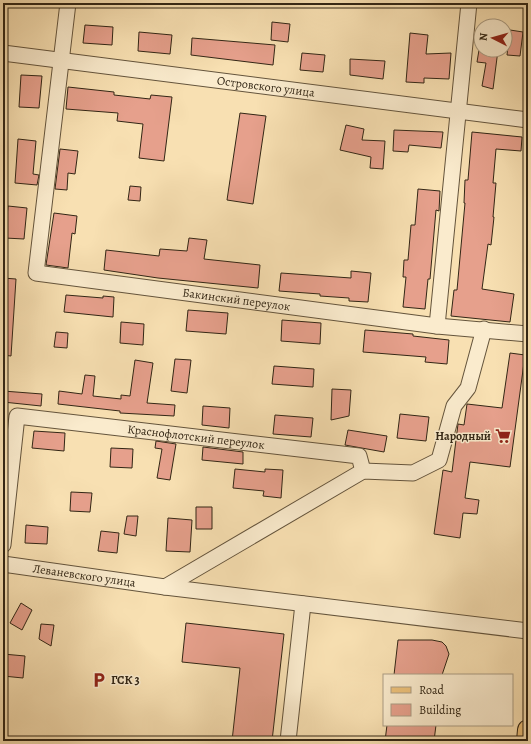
<svg xmlns="http://www.w3.org/2000/svg" width="531" height="744" font-family="Alegreya,serif">
<rect width="100%" height="100%" fill="#f8e0b2"/>
<filter id="stains"><feTurbulence type="fractalNoise" baseFrequency=".005" numOctaves="4"/><feColorMatrix values="0 0 0 0 .2 0 0 0 0 .09 0 0 0 0 .02 0 0 0 .5 -.17"/></filter>
<radialGradient id="worn" r=".72"><stop offset=".6" stop-color="#630" stop-opacity="0"/><stop offset="1" stop-color="#630" stop-opacity=".3"/></radialGradient>
<path fill="#e6a08c" stroke="#322615" d="M272 22 290 24 288 42 271 40Z
M85 25 113 27 112 45 83 43Z
M510 30 523 32 520 56 507 55Z
M139 32 172 35 170 54 138 51Z
M410 33 428 35 426 54 451 53 449 79 424 78V83L406 82Z
M192 38 275 45 273 65 191 55Z
M479 50H498L493 89 482 86 486 63 477 62Z
M302 53 325 55 323 72 300 70Z
M350 59 385 61 383 79 350 75Z
M21 75 42 76 39 108 19 107Z
M68 87 114 92V95L150 99 151 95 172 97 164 161 139 158 143 124 117 121 118 113 66 109Z
M240 113 266 116 253 204 227 200Z
M346 125 364 129 362 140 385 141 383 169 370 168 371 157 340 150Z
M394 130 443 132 441 148 409 145 408 152 393 151Z
M472 132 522 137 521 151 496 149 493 183H496L493 217H494L491 245 488 244 482 289 514 294 510 322 451 316 454 290H457L465 203H464L465 180H468Z
M18 139 36 141 33 174 39 175 37 185 15 183Z
M60 149 78 151 75 174 68 173 67 190 55 189Z
M130 186 141 187 140 201 128 200Z
M418 189 440 191 439 211 436 210 430 279H428L425 309 403 307 406 277H403L404 260H408L411 225H415Z
M8 206 27 208 24 239 5 238Z
M54 213 77 216 75 234 72 233 68 268 46 265Z
M189 238 207 240 204 259 260 265 258 288 158 278 104 270 106 250 159 256 160 249 187 251Z
M351 271 371 273 368 302 349 301V298L320 296V294L279 291 281 273 351 278Z
M3 278 16 279 11 356 3 355Z
M66 295 103 298V296L114 297 113 317 64 312Z
M188 310 228 313 226 334 186 331Z
M282 320 321 323 320 344 281 341Z
M121 322 144 324 143 345 120 343Z
M365 330 413 334V336L449 340 447 364 425 362 426 357 363 352Z
M56 332 68 333 67 348 54 347Z
M510 353 525 355 510 467 470 462 465 498 479 500 477 514 463 513 460 538 434 534 443 470 452 472 458 424 464 425 467 404 502 408Z
M175 359 191 360 187 393 171 391Z
M135 360 153 363 147 403 175 405 174 416 120 413V411L58 404 59 391 82 394 85 375 95 376 93 396 121 399V395L130 396Z
M274 366 314 369 313 387 272 384Z
M332 389 351 390 349 416 331 420Z
M3 391 42 394 41 406 3 402Z
M203 406 230 408 229 428 202 425Z
M400 414 429 417 426 441 397 438Z
M275 415 313 418 311 437 273 434Z
M348 430 387 436 384 452 345 445Z
M34 431 65 433 64 451 32 448Z
M156 441 176 444 170 480 157 478 162 449 155 448Z
M203 447 243 452V464L202 460Z
M111 448 133 449 132 468 110 467Z
M235 469 265 472V469L283 470 281 498 263 496 264 491 233 488Z
M71 492 92 493 90 512 70 511Z
M196 507H212V529H196Z
M127 516H138L136 536 124 534Z
M168 518 192 520 190 552 166 551Z
M26 525 48 527 47 544 25 543Z
M101 531 119 533 117 553 98 551Z
M21 603 32 610 22 630 10 623Z
M186 623 284 634 272 741H232L240 668 182 662Z
M41 624 54 625 51 646 39 639Z
M398 640H432L442 642 446 646 449 654 442 675H394Z
M3 654 25 656 23 678 3 676Z
M387 725H436L434 741H385Z"/>
<g fill="none" stroke-linecap="round" stroke-linejoin="round">
<defs>
<g id="minor">
<path id="s1" d="M68 3 36 273 437 326 528 334"/>
<path id="s2" d="M3 53 528 120"/>
<path d="M437 326 469 3"/>
<path id="s3" d="M3 545 17 416 359 456 363 471"/>
<path id="s4" d="M3 564 165 587 528 631"/>
<path d="M165 587 363 471 413 473 439 460 454 406 468 388 484 329"/>
<path d="M288 741 303 604"/>
</g>
<path id="major" d="M527 741 528 730"/>
</defs>
<use href="#minor" stroke="#64543c" stroke-width="17"/>
<use href="#major" stroke="#322615" stroke-width="22"/>
<use href="#minor" stroke="#faebcd" stroke-width="15"/>
<use href="#major" stroke="#ecc079" stroke-width="20"/>
</g>
<defs>
<symbol id="supermarket-bare" viewBox="-9 -9 18 18"><path d="M-6-5.5h2.5l.6 2H6L4.5 2H-2.5L-4.4-4H-6ZM-1.5 3.2a1.3 1.3 0 1 0 .1 0ZM3 3.2a1.3 1.3 0 1 0 .1 0Z" fill="#8f2418" stroke="#faebcd" stroke-width="2.5" paint-order="stroke"/></symbol>
<symbol id="parking-bare" viewBox="-9 -9 18 18"><path d="M-3.5-5.5H1a3.5 3.5 0 0 1 0 7H-1V5.5H-3.5ZM-1-3.4V-.6H.8a1.4 1.4 0 0 0 0-2.8Z" fill="#8f2418" stroke="#faebcd" stroke-width="2.5" paint-order="stroke"/></symbol>
</defs>
<g fill-rule="evenodd">
<use href="#supermarket-bare" x="492" y="425" width="22" height="22"/>
<use href="#parking-bare" x="88" y="669" width="22" height="22"/>
</g>
<g text-anchor="middle" stroke-width="3" stroke-linejoin="round" paint-order="stroke">
<g font-size="12" fill="#322615" stroke="#faebcd">
<text dy="4" stroke="none"><textPath href="#s2" startOffset="265">Островского улица</textPath></text>
<text dy="4" stroke="none"><textPath href="#s1" startOffset="474">Бакинский переулок</textPath></text>
<text dy="4" stroke="none"><textPath href="#s3" startOffset="310">Краснофлотский переулок</textPath></text>
<text dy="4" stroke="none"><textPath href="#s4" startOffset="82">Леваневского улица</textPath></text>
</g>
<g font-size="12" font-weight="bold" fill="#322615" stroke="#faebcd" text-anchor="end">
<text x="491" y="440">Народный</text>
<text x="111" y="684" text-anchor="start">ГСК 3</text>
</g>
</g>
<rect width="531" height="744" fill="none" stroke="#f8e0b2" stroke-width="16"/>
<rect x="4" y="4" width="523" height="736" fill="none" stroke="#322615" stroke-width="2"/>
<rect x="8" y="8" width="515" height="728" fill="none" stroke="#322615"/>
<rect x="383" y="674" width="130" height="52" fill="#faebcd" stroke="#aa9c83"/>
<rect x="391" y="687" width="20" height="6" fill="#ecc079" stroke="#aa9c83"/>
<text x="419" y="694" font-size="12" fill="#322615">Road</text>
<rect x="391" y="704" width="20" height="12" fill="#e6a08c" stroke="#aa9c83"/>
<text x="419" y="714" font-size="12" fill="#322615">Building</text>
<g transform="translate(493 38) rotate(276)"><circle r="19" fill="#faebcd" stroke="#aa9c83"/>
<path d="M0-3L7 15L0 10L-7 15Z" fill="#8f2418"/>
<text y="-6" font-size="11" font-weight="bold" text-anchor="middle" fill="#322615">N</text>
</g>
<rect width="100%" height="100%" filter="url(#stains)"/>
<rect width="100%" height="100%" fill="url(#worn)"/>
</svg>
